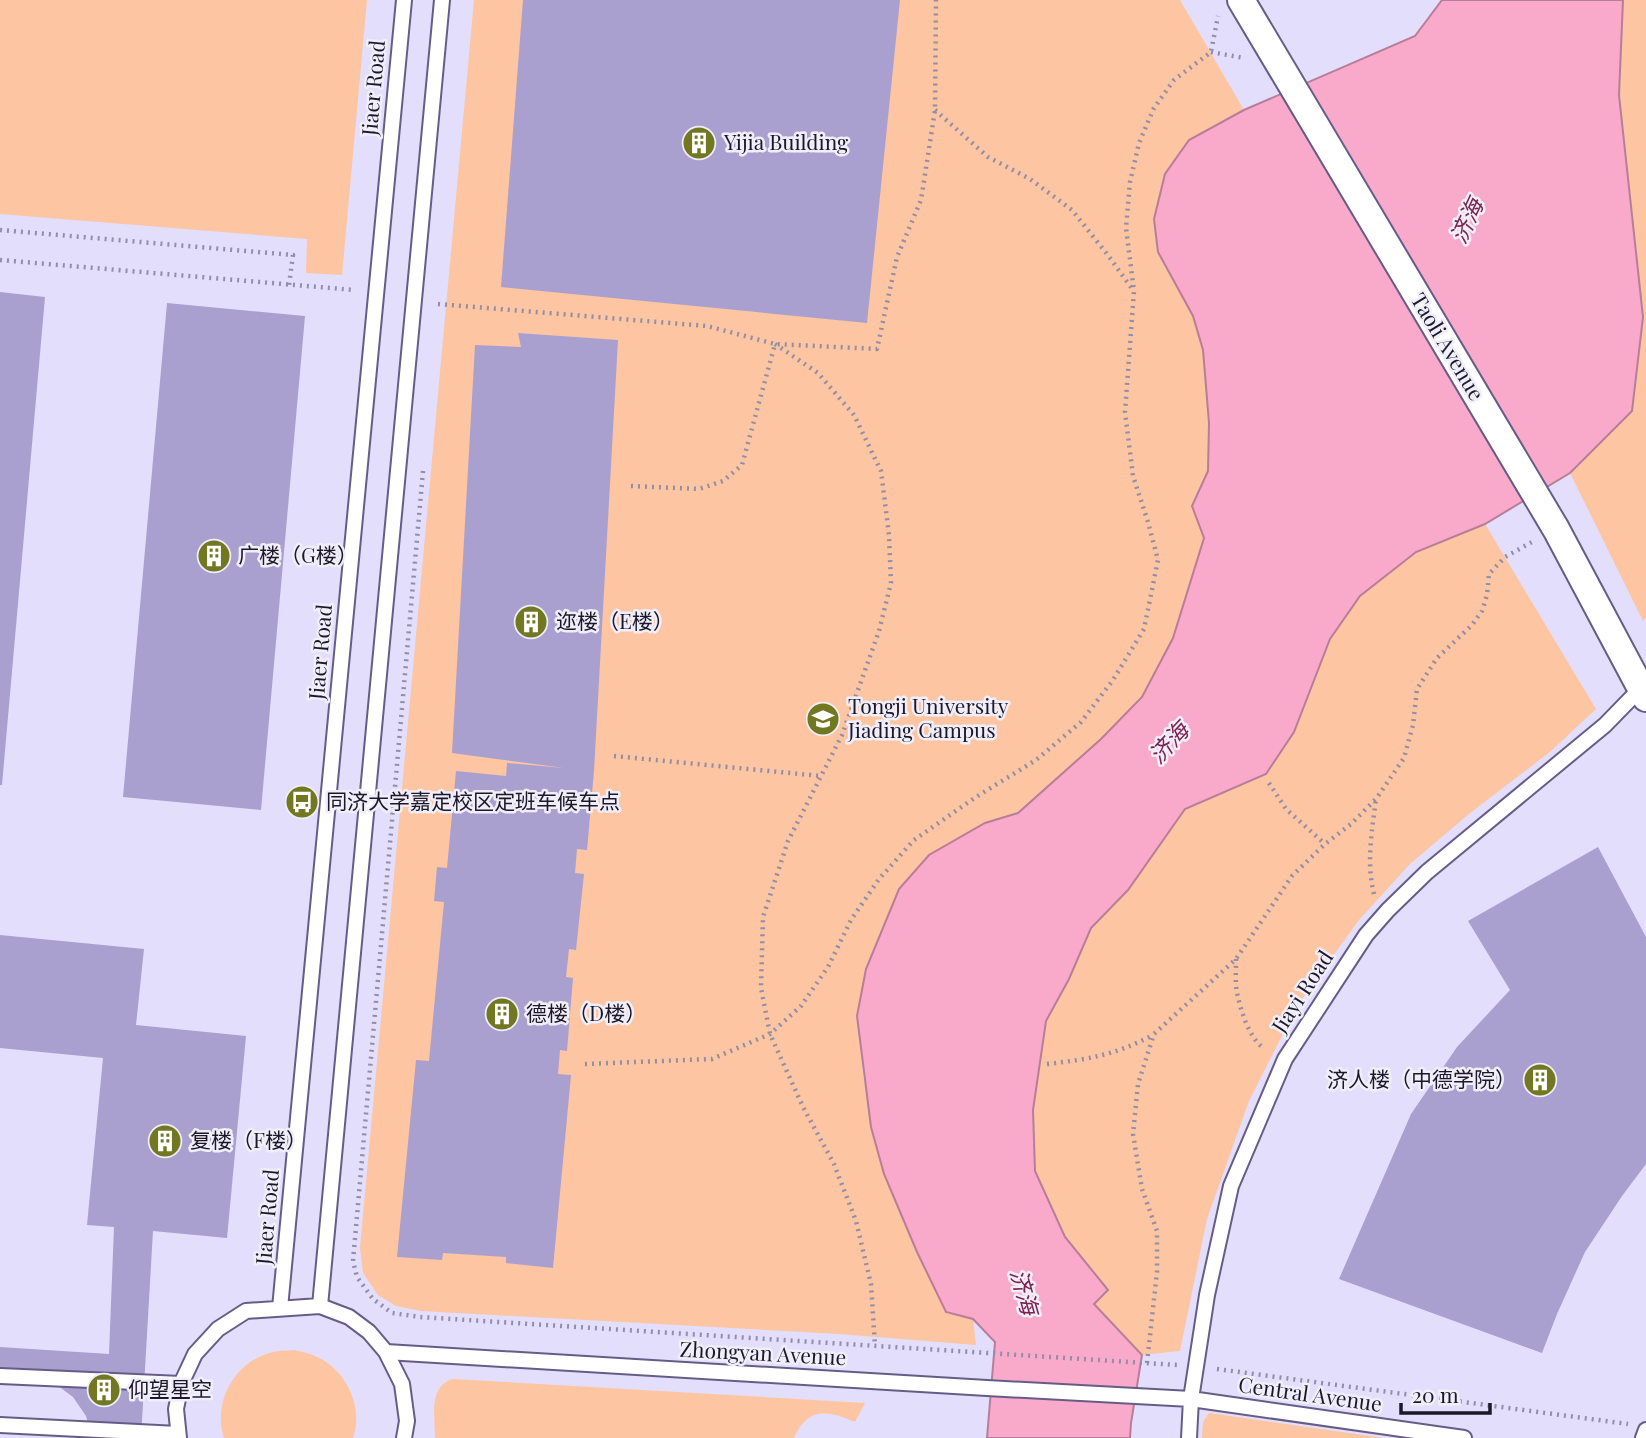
<svg xmlns="http://www.w3.org/2000/svg" width="1646" height="1438" font-family="'Playfair Display','Noto Sans SC',serif">
<rect width="100%" height="100%" fill="#e3defc"/>
<path fill="#fdc5a1" d="M0 0H367L342 275 306 273 307 239 0 214Z
M474 0H1180L1244 110 1189 140 1174 283 1193 316 1203 350 1209 423 1208 471 1192 506 1204 538 1173 638 1142 697 1101 739 1018 813 985 823 866 969 857 1016 863 1075 884 1174 917 1252 946 1311 973 1319 976 1345 839 1334 421 1311 396 1306 378 1295 363 1273 360 1248Z
M1623 0H1646V617L1643 621 1570 473 1632 411 1643 317 1619 95Z
M1485 524 1596 709 1550 752 1469 814 1410 864 1359 920 1297 1006 1249 1101 1207 1219 1180 1351 1142 1355 1094 1303 1108 1289 1065 1237 1035 1171 1033 1110 1046 1021 1069 979 1091 928 1128 890 1185 809 1266 774 1294 732 1330 639 1360 596 1416 552Z
M295 1350C302 1352 310 1353 317 1357 346 1370 364 1407 353 1438H224C222 1431 220 1423 221 1416 222 1386 243 1359 273 1352 280 1350 288 1351 295 1350Z
M453 1379 865 1403 855 1422C827 1410 808 1407 794 1438H435C435 1417 428 1386 453 1379Z
M1209 1413 1384 1438H1202L1203 1422Z"/>
<path fill="#f9a9c9" stroke="#b77e99" stroke-width="2" d="M1442 0H1623L1619 95 1643 317 1632 411 1570 473 1485 524 1416 552 1360 596 1330 639 1294 732 1266 774 1185 809 1128 890 1091 928 1069 979 1046 1021 1033 1110 1035 1171 1065 1237 1108 1290 1094 1304 1142 1355 1131 1423 1130 1438H987L995 1342 973 1319 946 1312 917 1252 884 1174 871 1127 857 1016 866 969 899 889 929 855 985 823 1018 813 1101 739 1142 697 1173 638 1204 538 1192 506 1208 471 1209 423 1203 350 1193 316 1158 252 1154 219 1165 174 1189 140 1244 110 1415 36Z"/>
<path fill="#a9a0cf" d="M523 0H900L867 323 501 287Z
M0 292 45 297 2 785H0Z
M167 303 305 316 261 810 123 797Z
M518 333 618 340 594 771 587 850 577 849 575 873 584 874 576 950 569 949 566 977 573 978 567 1051 560 1050 558 1074 571 1075 553 1268 506 1263V1257L443 1253 442 1260 397 1257 416 1060 429 1061 444 902 434 901 437 867 447 868 456 771 506 776 507 763 564 768 452 753 475 345 521 347Z
M1598 847 1646 937V1164L1622 1196 1585 1252 1557 1314 1542 1353 1339 1279 1411 1114 1457 1047 1510 990 1468 921Z
M0 935 144 949 136 1025 246 1036 227 1238 153 1231 141 1438H92L86 1416 73 1397 54 1383 0 1382V1347L109 1354 114 1227 87 1225 103 1058 0 1048Z"/>
<g fill="none" stroke-linecap="round" stroke-linejoin="round">
<defs>
<path id="lane" d="M320 1306 442 0
M280 1308 404 0
M386 1352 987 1388 1191 1399 1464 1438
M0 1376 181 1384
M0 1425 178 1434
M179 1438 176 1409 181 1384 195 1354 218 1329 246 1311 320 1306 349 1317 369 1332 386 1352 402 1384 407 1421 404 1438
M1189 1438 1191 1399 1207 1295 1231 1186 1285 1059 1366 935 1388 910 1427 872 1605 725 1643 686
M1643 1438 1646 1430"/>
<path id="street" d="M1241 0 1556 529 1646 698"/>
</defs>
<use href="#lane" stroke="#665c88" stroke-width="18"/>
<use href="#street" stroke="#665c88" stroke-width="30"/>
<path stroke="#928ea7" stroke-width="4.5" stroke-dasharray="2 5" stroke-linecap="butt" d="M1211 52 1244 58
M935 110 988 157 1030 179 1072 210 1107 254 1133 290
M0 230 293 255 289 285
M0 260 354 290
M438 304 707 326 775 344 877 349 897 257 921 200 935 110 936 0
M775 344 818 373 854 415 881 471 889 535 891 583 879 631 842 735 788 841 763 917 761 988 770 1034 803 1107 834 1164 856 1221 871 1284 875 1346
M423 471 353 1261 357 1277 373 1299 392 1313 420 1317 1177 1365
M631 486 699 489 723 481 742 465 775 344
M614 756 821 776
M1269 783 1286 809 1325 844
M1374 894C1366 863 1372 830 1376 799
M1236 959C1236 970 1235 982 1237 993 1241 1011 1249 1039 1265 1049
M585 1064 712 1059 770 1034 801 1006 828 967 851 920 879 879 914 840 976 797 1036 760 1081 722 1113 680 1144 629 1158 560 1148 522 1133 476 1125 412 1134 291 1126 228 1130 182 1139 143 1154 108 1174 80 1211 52 1218 16
M1047 1064C1090 1059 1115 1055 1153 1035
M1147 1363 1157 1272V1231L1142 1189 1133 1134 1138 1084 1154 1034 1236 959 1292 876 1325 844 1351 824 1376 799 1404 758 1413 725 1417 689 1437 658 1472 625 1482 611 1487 595 1489 574 1505 557 1532 542
M1217 1369 1628 1424"/>
<use href="#lane" stroke="#fff" stroke-width="14"/>
<use href="#street" stroke="#fff" stroke-width="26"/>
</g>
<defs>
<symbol id="building-disc" viewBox="-11 -11 22 22"><circle r="9.5" fill="#727822" stroke="#f0eef8"/><path d="M-4-6H4V6H1V3H-1V6H-4ZM-2.5-4.3h1.7v1.8h-1.7ZM.8-4.3h1.7v1.8H.8ZM-2.5-1h1.7V.8h-1.7ZM.8-1h1.7V.8H.8Z" fill="#fff"/></symbol>
<symbol id="university-disc" viewBox="-11 -11 22 22"><circle r="9.5" fill="#727822" stroke="#f0eef8"/><path d="M0-5L7-2L0 1L-7-2ZM-4 1L0 2.5L4 1V4Q0 6-4 4Z" fill="#fff"/></symbol>
<symbol id="bus-disc" viewBox="-11 -11 22 22"><circle r="9.5" fill="#727822" stroke="#f0eef8"/><path d="M-5-6H5V4H4V6H2V4H-2V6H-4V4H-5ZM-3.5-4V0h7V-4ZM-3.5 1.2v1.5H-2V1.2ZM2 1.2v1.5H3.5V1.2Z" fill="#fff"/></symbol>
</defs>
<g fill-rule="evenodd">
<use href="#building-disc" x="680" y="124" width="38" height="38"/>
<use href="#building-disc" x="195" y="537" width="38" height="38"/>
<use href="#building-disc" x="512" y="603" width="38" height="38"/>
<use href="#university-disc" x="804" y="700" width="38" height="38"/>
<use href="#bus-disc" x="283" y="783" width="38" height="38"/>
<use href="#building-disc" x="483" y="995" width="38" height="38"/>
<use href="#building-disc" x="1521" y="1061" width="38" height="38"/>
<use href="#building-disc" x="146" y="1122" width="38" height="38"/>
<use href="#building-disc" x="85" y="1371" width="38" height="38"/>
</g>
<g text-anchor="middle" stroke-width="5" stroke-linejoin="round" paint-order="stroke">
<g font-size="21" fill="#1c182a" stroke="#f0eef8">
<text transform="translate(374 88) rotate(-85)" y="7">Jiaer Road</text>
<text transform="translate(1447 347) rotate(59)" y="7">Taoli Avenue</text>
<text transform="translate(321 652) rotate(-85)" y="7">Jiaer Road</text>
<text transform="translate(1303 992) rotate(-57)" y="7">Jiayi Road</text>
<text transform="translate(268 1217) rotate(-85)" y="7">Jiaer Road</text>
<text transform="translate(763 1354) rotate(3)" y="7">Zhongyan Avenue</text>
<text transform="translate(1310 1395) rotate(8)" y="7">Central Avenue</text>
</g>
<g font-size="21" fill="#1c182a" stroke="#f0eef8" text-anchor="start">
<text x="724" y="150">Yijia Building</text>
<text x="238" y="563">广楼（G楼）</text>
<text x="556" y="629">迩楼（E楼）</text>
<text x="848" y="714">Tongji University<tspan x="848" dy="24">Jiading Campus</tspan></text>
<text x="326" y="809">同济大学嘉定校区定班车候车点</text>
<text x="526" y="1021">德楼（D楼）</text>
<text x="1516" y="1087" text-anchor="end">济人楼（中德学院）</text>
<text x="190" y="1148">复楼（F楼）</text>
<text x="128" y="1397">仰望星空</text>
</g>
<g font-size="23" font-style="italic" fill="#7d2350" stroke="#f0eef8">
<text transform="translate(1467 221) rotate(-65)" y="8">济海</text>
<text transform="translate(1169 743) rotate(-47)" y="8">济海</text>
<text transform="translate(1024 1292) rotate(74)" y="8">济海</text>
</g>
</g>
<path d="M1401 1403v10h89v-10" fill="none" stroke="#1c182a" stroke-width="3.5"/>
<text x="1412" y="1403" font-size="21" fill="#1c182a" stroke="#f0eef8" stroke-width="5" paint-order="stroke">20 m</text>
</svg>
